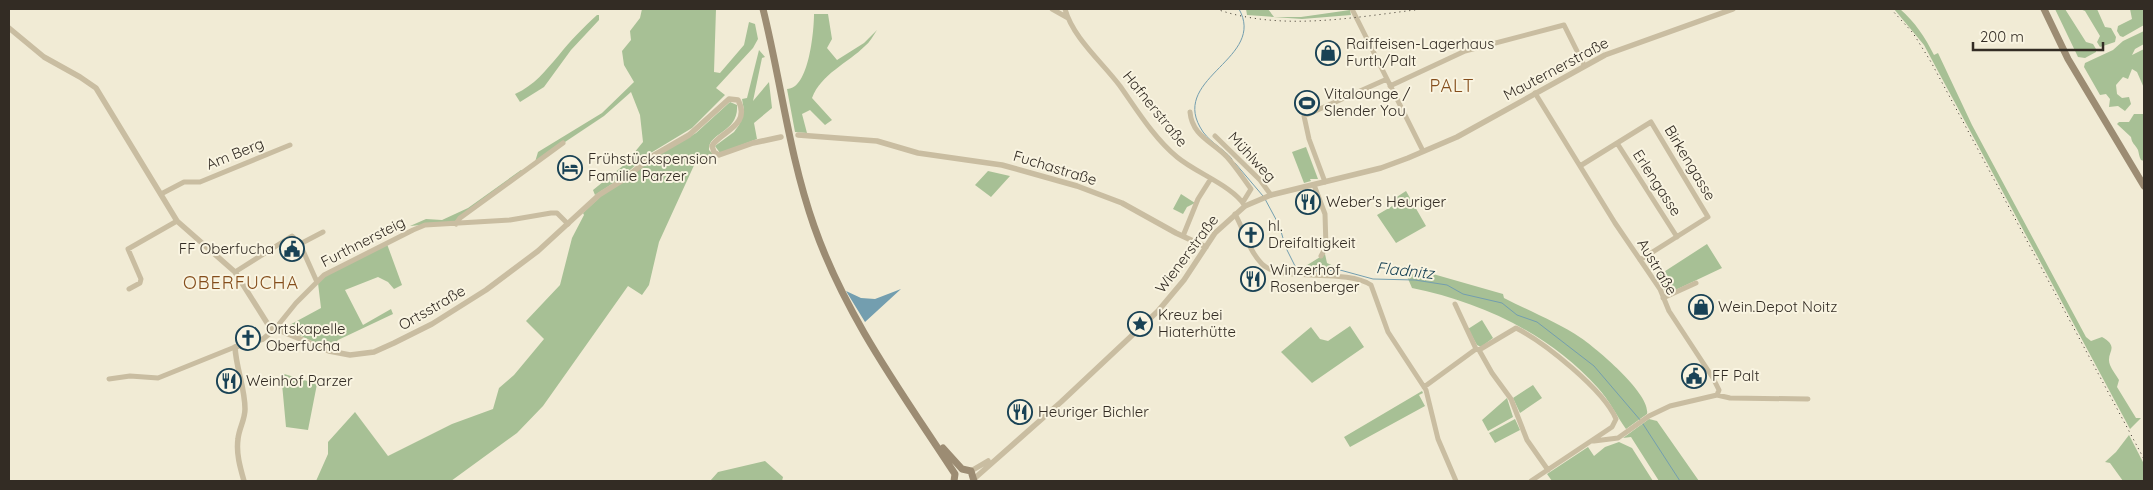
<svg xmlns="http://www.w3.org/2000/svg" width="2153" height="490" font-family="Quicksand,sans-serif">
<rect width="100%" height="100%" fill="#f1ebd5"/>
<path fill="#a7c095" d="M642 9H716L714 72 720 73 744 45 749 22 755 24 758 39 753 48 716 88 725 95 692 128 649 154 618 180 595 195 593 190 624 165 643 142 640 115 631 92 604 116 535 162 538 152 602 113 634 82 624 65 622 51 631 40 630 31 640 18Z
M1246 9H1268L1274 17H1301L1350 10 1351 15 1302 19 1247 15Z
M1894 9H1900C1915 22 1925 37 1934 55L1938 53 1972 125 2086 337 2091 341 2102 337C2121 348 2105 352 2110 365 2112 370 2116 375 2119 380L2117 387 2136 418H2141L2130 429 1924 45Z
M2055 9H2065L2086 42 2093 44 2096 49V52L2085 58 2078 57Z
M2080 9H2097L2105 27 2111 28 2116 37 2115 42 2100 47 2097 42 2100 36 2085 11Z
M2130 9H2144V25L2123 37 2120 36 2117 31 2118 26 2132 19Z
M814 14H828L832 39 827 48 837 60 864 43 877 30C873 36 870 42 865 46 848 63 821 74 812 98L832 120 825 125 810 110 802 114 807 133 795 132 787 89C809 89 814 31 814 14Z
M597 15H599V20L571 50 544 87 520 102 515 94C535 85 545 71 559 55 570 41 584 27 597 15Z
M2144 31V44L2135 49 2132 55 2144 49V88L2137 72 2132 69 2128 79 2123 77 2116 85 2117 94 2122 98 2129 97 2131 104 2125 111 2118 106 2109 107 2110 99 2106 94 2100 95 2084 67 2085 63 2113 50 2123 41Z
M759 50 765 57 762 58 753 101 769 82 772 108 754 123 757 139 720 153 715 146 734 132 739 125 744 110 742 99 747 98Z
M730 102 737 105C739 133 708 132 709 150L717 158 716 159 696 161 659 242 649 285 642 295 628 286 543 406 517 433 451 481H316L328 454V442L355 412 388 456 452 424 493 409 499 388 514 375 544 339 526 321 560 285 572 238 584 215 583 213 601 196 652 159 696 133Z
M2134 114H2144V161L2141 160C2139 157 2139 153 2138 150 2135 144 2132 144 2131 137L2117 124 2119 122H2129Z
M1306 147 1318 179H1310L1311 181 1304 183 1292 152Z
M521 170 523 171 454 222 410 226 426 219 442 220 468 208Z
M988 171 1010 176 991 197 975 185Z
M1406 191 1426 226 1396 243 1377 215 1394 205 1392 200Z
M1181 194 1195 203 1187 207 1183 214 1173 209Z
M387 244 402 285 394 289 388 282 378 277 345 290 363 325 391 309 393 314 338 340 329 349 284 328 321 308 318 283 325 276Z
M1707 244 1722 268 1667 294 1656 277Z
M1325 254 1327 263 1338 268 1304 267Z
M1406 274H1433L1503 294 1504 298C1529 311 1559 323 1581 338 1597 349 1651 394 1647 414L1626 429C1616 415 1610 401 1598 388 1550 334 1481 302 1412 288Z
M1482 320 1493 338 1481 347 1477 345 1468 329Z
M1350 326 1364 347 1312 383 1281 352 1311 327 1320 339 1328 341Z
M281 373 317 384 308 430 286 427Z
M1533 385 1542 398 1520 413 1513 398Z
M1422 391 1423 393 1419 395 1425 406 1350 447 1344 437Z
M1507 398 1513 417 1488 431 1482 420Z
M1515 419 1520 430 1495 443 1489 433Z
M1649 419 1657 421 1699 481H1659L1631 437 1623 438Z
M2129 435 2144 464V481H2123L2110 463 2105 462 2116 452Z
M1619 442 1632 448 1653 481H1552L1547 474 1588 447 1594 456 1605 447Z
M765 461 783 477 782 481H710L718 472Z"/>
<path fill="#739eaf" d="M901 289 865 322 846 291 861 298 875 299Z"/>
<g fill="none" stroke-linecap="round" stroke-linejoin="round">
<path stroke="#739eaf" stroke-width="1" d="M1232 159C1223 148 1207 141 1200 127 1172 77 1267 58 1239 9
M1235 163 1263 196
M1265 199 1279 225 1286 248 1295 266 1298 268 1313 271 1340 270 1373 279 1415 280 1447 285 1463 294 1502 303 1517 315 1537 322 1594 366 1641 421
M1643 424 1680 481"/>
<path stroke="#c9bda1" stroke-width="5" d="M1052 9 1068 18
M1065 9C1073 38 1102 62 1120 86 1137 110 1154 138 1177 157 1196 173 1233 186 1245 206
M1352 9 1423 151
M1390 86 1465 51 1564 25 1584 65
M1535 93 1615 223 1660 289 1669 311 1713 378 1719 390 1717 395
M1190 112C1192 136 1213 142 1227 157 1236 167 1243 178 1251 189L1243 202
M1215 136 1260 180 1271 195
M1617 143 1677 237
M1580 166 1651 122 1708 217 1640 260
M1325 182 1309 139 1304 116 1387 79
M1314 185 1325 214 1326 247 1321 256
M161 194 184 182H200L290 145
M1235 214C1244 230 1249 251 1262 264 1281 283 1345 268 1371 285L1388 332 1426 390 1438 439 1456 481
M456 224 460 218 563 143
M1183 236 1198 199 1210 180
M300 244 323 232
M235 272 292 236 300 244 317 282
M129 289 140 283 141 279 128 249 177 221
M1663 298 1696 283
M1455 304 1476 349
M275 329 296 303 324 275 413 230 425 225 510 220 551 213H557L568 224
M109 379 130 376 158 378 235 347
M1424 387 1476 349 1479 350
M1717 395 1730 398 1808 399
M1594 441 1618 438 1649 416 1670 406 1717 395
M1531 481C1558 463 1585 445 1612 427L1616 419C1604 390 1544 342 1516 328L1479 350 1492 373 1511 399 1527 440 1548 470"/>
<path stroke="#c9bda1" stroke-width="5.5" d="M9 28 44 57 80 77 96 88 177 221 235 272 269 326 329 351 350 355 374 352 394 343 432 324 486 290 538 251 599 195 623 180 651 157 689 135 729 99 738 100C752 126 719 132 712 146L714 152 719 155 753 143 781 137
M798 135 877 141 918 153 1002 165 1077 186 1122 203 1176 233 1206 247
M971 471 988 461
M975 478 1061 402 1158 311 1184 280 1215 233 1245 206 1271 195 1381 168 1408 158 1457 137 1605 55 1733 9
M244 481C240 467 236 453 238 439 239 428 245 420 245 409 245 388 236 368 235 347L263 339 275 329"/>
<path stroke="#9c8c73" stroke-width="7" d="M763 9C781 81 789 155 814 226 845 315 900 390 951 468L955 474 954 481
M2044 9 2068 59 2144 186
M943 448 962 469 971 471 974 481"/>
<path stroke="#332c24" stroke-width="1" stroke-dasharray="1 4" stroke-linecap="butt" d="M1216 9C1282 32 1355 17 1423 9
M1891 9 1913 33 1931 62 2144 459"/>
</g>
<defs>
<symbol id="shop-ring" viewBox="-11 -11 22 22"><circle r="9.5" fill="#f9f4e1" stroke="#194255" stroke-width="1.5"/><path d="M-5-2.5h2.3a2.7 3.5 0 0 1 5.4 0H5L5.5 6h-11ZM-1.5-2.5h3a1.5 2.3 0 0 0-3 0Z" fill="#194255"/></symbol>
<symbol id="stadium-ring" viewBox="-11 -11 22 22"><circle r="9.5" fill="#f9f4e1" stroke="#194255" stroke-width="1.5"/><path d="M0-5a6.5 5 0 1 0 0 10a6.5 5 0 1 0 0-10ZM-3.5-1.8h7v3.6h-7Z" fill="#194255"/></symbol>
<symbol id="hotel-ring" viewBox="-11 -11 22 22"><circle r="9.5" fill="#f9f4e1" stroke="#194255" stroke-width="1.5"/><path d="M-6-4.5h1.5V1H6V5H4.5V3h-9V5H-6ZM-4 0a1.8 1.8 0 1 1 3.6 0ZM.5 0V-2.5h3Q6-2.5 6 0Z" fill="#194255"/></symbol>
<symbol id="restaurant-ring" viewBox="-11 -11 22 22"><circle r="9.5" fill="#f9f4e1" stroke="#194255" stroke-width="1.5"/><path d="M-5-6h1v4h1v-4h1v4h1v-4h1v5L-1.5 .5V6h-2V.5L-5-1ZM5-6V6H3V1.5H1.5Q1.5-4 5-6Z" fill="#194255"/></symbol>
<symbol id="church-ring" viewBox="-11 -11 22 22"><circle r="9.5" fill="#f9f4e1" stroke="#194255" stroke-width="1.5"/><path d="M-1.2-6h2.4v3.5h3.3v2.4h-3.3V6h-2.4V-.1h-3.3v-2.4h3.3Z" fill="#194255"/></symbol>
<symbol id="civic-ring" viewBox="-11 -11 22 22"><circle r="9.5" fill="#f9f4e1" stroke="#194255" stroke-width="1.5"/><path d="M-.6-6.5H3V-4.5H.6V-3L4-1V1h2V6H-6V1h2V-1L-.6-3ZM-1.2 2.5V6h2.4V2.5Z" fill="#194255"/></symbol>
<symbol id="sight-ring" viewBox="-11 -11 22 22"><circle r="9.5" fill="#f9f4e1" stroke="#194255" stroke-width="1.5"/><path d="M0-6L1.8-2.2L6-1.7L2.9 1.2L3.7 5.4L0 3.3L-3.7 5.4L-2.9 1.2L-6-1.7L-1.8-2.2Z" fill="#194255"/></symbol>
</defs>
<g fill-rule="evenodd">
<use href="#shop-ring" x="1314" y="39" width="28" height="28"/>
<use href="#stadium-ring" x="1293" y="89" width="28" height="28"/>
<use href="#hotel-ring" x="556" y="154" width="28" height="28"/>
<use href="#restaurant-ring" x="1294" y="188" width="28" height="28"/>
<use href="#church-ring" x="1237" y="221" width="28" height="28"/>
<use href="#civic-ring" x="278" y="235" width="28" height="28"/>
<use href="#restaurant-ring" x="1239" y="265" width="28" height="28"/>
<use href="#shop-ring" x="1687" y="293" width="28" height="28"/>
<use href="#sight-ring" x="1126" y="310" width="28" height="28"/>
<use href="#church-ring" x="234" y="324" width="28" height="28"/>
<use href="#civic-ring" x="1680" y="362" width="28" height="28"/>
<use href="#restaurant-ring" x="215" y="367" width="28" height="28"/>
<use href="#restaurant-ring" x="1006" y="398" width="28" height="28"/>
</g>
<g text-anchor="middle" stroke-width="4" stroke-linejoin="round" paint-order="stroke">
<g font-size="15" fill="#332c24" stroke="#f9f4e1" text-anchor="start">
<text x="1346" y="49">Raiffeisen-Lagerhaus<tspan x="1346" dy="17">Furth/Palt</tspan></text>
<text x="1324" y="99">Vitalounge /<tspan x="1324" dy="17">Slender You</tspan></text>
<text x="588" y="164">Frühstückspension<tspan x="588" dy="17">Familie Parzer</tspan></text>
<text x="1326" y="207">Weber's Heuriger</text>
<text x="1268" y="231">hl.<tspan x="1268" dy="17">Dreifaltigkeit</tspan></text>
<text x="274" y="254" text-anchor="end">FF Oberfucha</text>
<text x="1270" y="275">Winzerhof<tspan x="1270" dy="17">Rosenberger</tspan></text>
<text x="1718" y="312">Wein.Depot Noitz</text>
<text x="1158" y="320">Kreuz bei<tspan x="1158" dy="17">Hiaterhütte</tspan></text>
<text x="266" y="334">Ortskapelle<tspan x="266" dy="17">Oberfucha</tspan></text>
<text x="1712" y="381">FF Palt</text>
<text x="246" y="386">Weinhof Parzer</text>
<text x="1038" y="417">Heuriger Bichler</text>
</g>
<g font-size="15" fill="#332c24" stroke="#f9f4e1">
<text transform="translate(1556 69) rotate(-28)" y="5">Mauternerstraße</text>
<text transform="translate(1155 109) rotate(51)" y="5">Hafnerstraße</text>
<text transform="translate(235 154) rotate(-22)" y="5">Am Berg</text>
<text transform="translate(1252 157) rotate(47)" y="5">Mühlweg</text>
<text transform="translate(1690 163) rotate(59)" y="5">Birkengasse</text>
<text transform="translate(1055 168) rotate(17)" y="5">Fuchastraße</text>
<text transform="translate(1657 183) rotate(57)" y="5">Erlengasse</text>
<text transform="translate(363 242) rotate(-27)" y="5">Furthnersteig</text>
<text transform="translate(1187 254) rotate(-53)" y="5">Wienerstraße</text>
<text transform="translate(1657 267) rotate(59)" y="5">Austraße</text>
<text transform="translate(432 308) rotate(-30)" y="5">Ortsstraße</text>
</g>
<g font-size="16" font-style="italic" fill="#194255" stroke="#f9f4e1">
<text transform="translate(1405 270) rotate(6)" y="6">Fladnitz</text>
</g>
<g font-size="18" letter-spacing="1" fill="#844d1b" stroke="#f9f4e1">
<text x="1452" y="92">PALT</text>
<text x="241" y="289">OBERFUCHA</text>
</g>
</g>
<rect width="2153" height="490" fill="none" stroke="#332c24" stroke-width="20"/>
<path d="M1973 42v8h130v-8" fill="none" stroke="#332c24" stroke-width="2.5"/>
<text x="1980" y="42" font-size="15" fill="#332c24" stroke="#f9f4e1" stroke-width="4" paint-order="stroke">200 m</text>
</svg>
